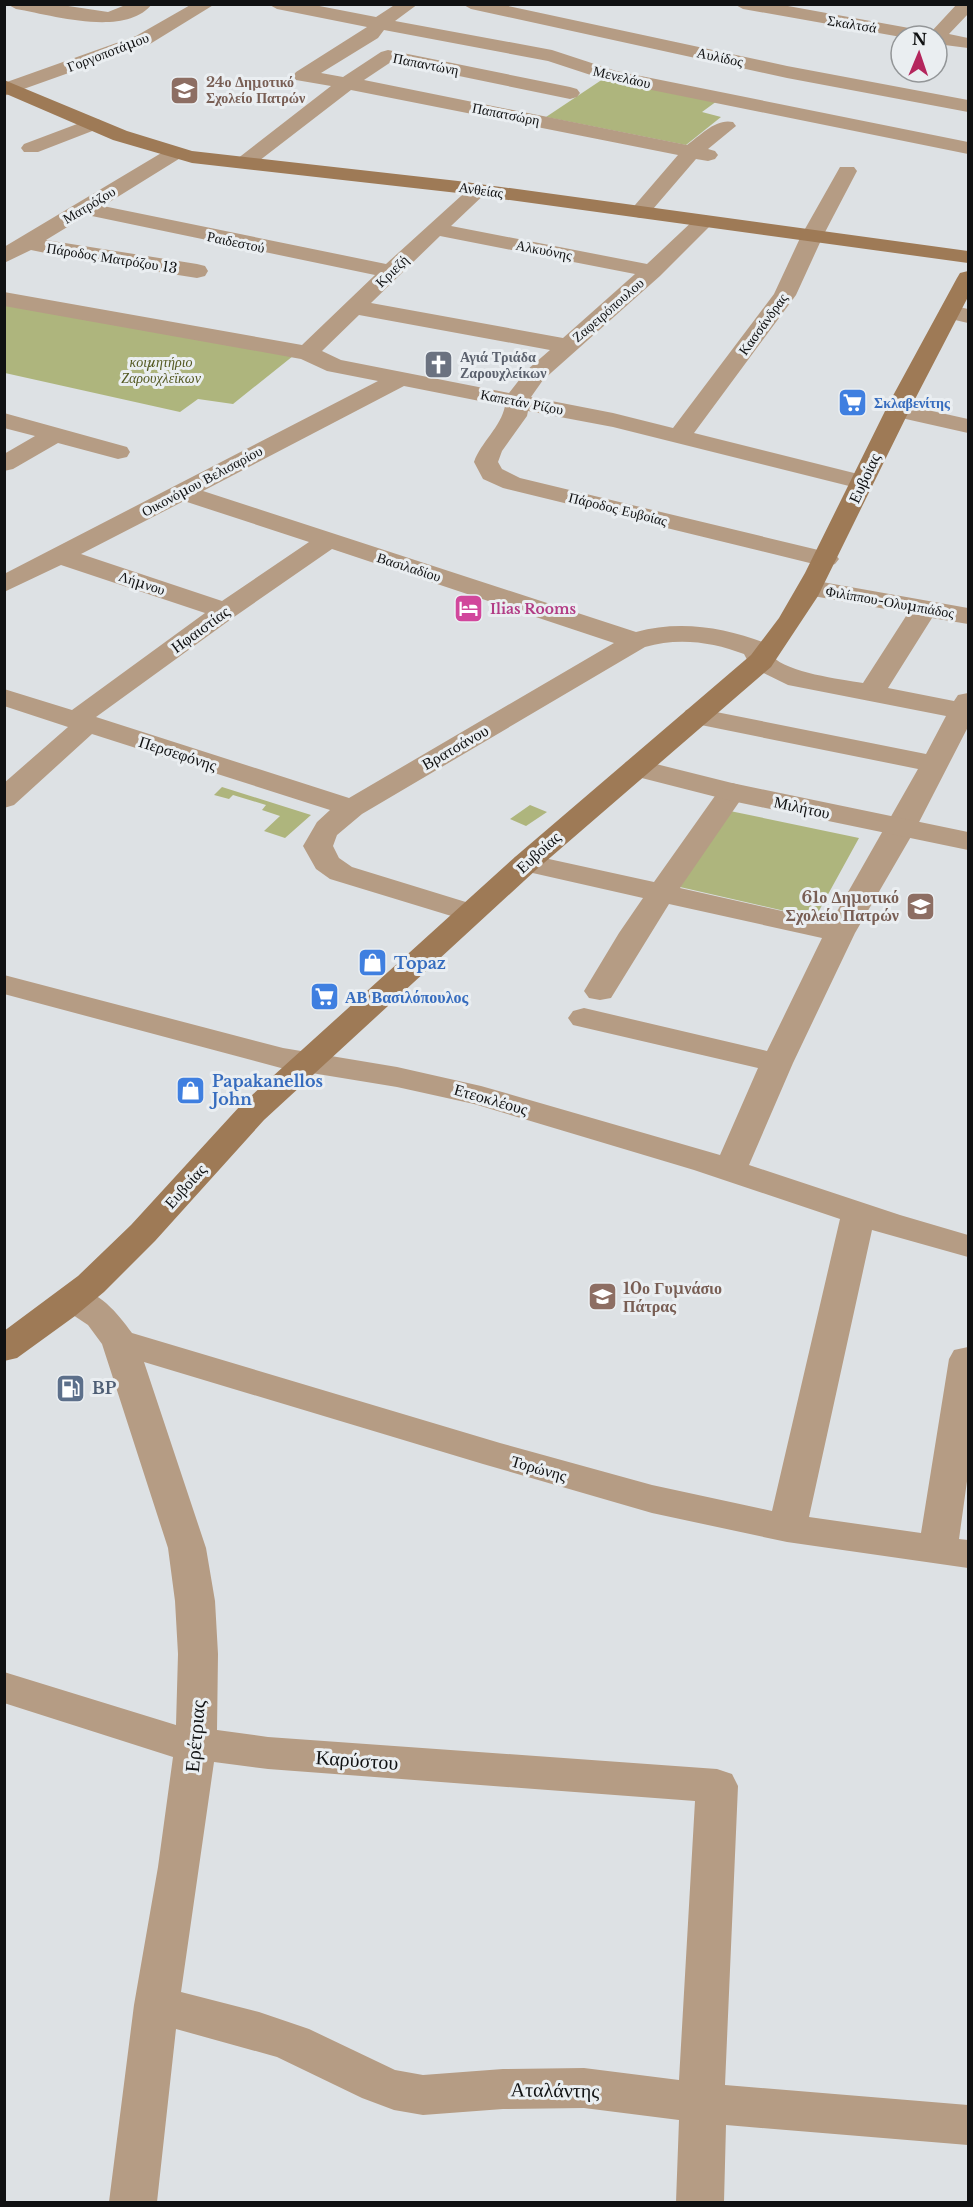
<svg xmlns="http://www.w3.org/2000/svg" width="973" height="2207" font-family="'Libre Baskerville',serif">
<rect width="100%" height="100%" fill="#dde1e4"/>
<path fill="#aeb57d" d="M606 77 717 101 702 112 721 117 686 145 546 117Z
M4 302 293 356 233 404 198 399 180 412 5 373Z
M222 787 311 815 285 838 264 831 280 816 262 810 266 805 233 795 229 799 214 795Z
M530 805 547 812 526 826 510 819Z
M730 811 859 838 815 918 680 887Z"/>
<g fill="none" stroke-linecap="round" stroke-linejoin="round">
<path fill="#b59c84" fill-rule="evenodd" d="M7 4H55L108 12 128 4H152C125 38 52 15 16 9Z
M192 4H215L150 44 4 96V83L136 36Z
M268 4H309L376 17 396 4H418L395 21 552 50 616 71 968 142V154L612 82 548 61 384 30 378 38 321 73 343 77 381 52 388 50 570 87 577 89 580 93 577 97 570 99 391 62 364 80 687 145C701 135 716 118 733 122L736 126 708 149 715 151 718 155 715 159 708 161 696 159 647 216 640 218 633 216 629 212 678 155 351 90 251 167H237L234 163 237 159 331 86 296 80 293 76 296 72 367 27 277 9Z
M462 4H499L787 66 968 100V112L787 78 471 9Z
M734 4H777L931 32 957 4H968V14L949 34 968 38V48L937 44V36L901 37 743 9Z
M93 118 100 120 103 124 100 128 38 152H24L21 148 24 144Z
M175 147 182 149 185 153 182 157 103 206 386 264 472 186 479 184 486 186 489 190 451 226 647 264 697 217 704 215 711 217 715 221 660 276 543 380 531 397 613 413 673 428 774 294 801 236 840 167H854L857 171 823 236 796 295 694 433 870 477 873 482 870 487 861 489 613 427 528 411 527 416 502 451 498 462 502 469 520 478 835 554 839 559 835 564 826 567 503 488 483 479 474 462C481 442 501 427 505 406L404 386 203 491 636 632C679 620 724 627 765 643 767 647 769 653 772 656 788 673 840 679 863 683L908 613 802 594 798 588 802 582 811 580 968 608V624L932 618 888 688 954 701 958 695 968 693V727L916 828 855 933 793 1063 749 1165 900 1215 968 1235V1257L872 1230 809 1517 921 1533 949 1359 954 1350 968 1347V1474L959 1539 968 1540V1568L787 1542 652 1513 483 1464 144 1362 206 1548 215 1601 218 1654 217 1730 268 1737 717 1769 732 1774 738 1786 725 2085 968 2105V2145L726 2125 724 2202H676L679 2120 584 2108 503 2109 423 2115 394 2110 362 2098 277 2057 176 2029 157 2202H109L134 2005 158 1867 173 1757 4 1703V1672L176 1725 178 1654 175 1601 168 1548 102 1344 88 1325 61 1307 56 1299 61 1291C93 1282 115 1310 132 1333L500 1443 652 1485 772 1511 840 1219 694 1170 474 1104 397 1087 281 1068 4 994V975L283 1048 397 1067 481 1086 720 1155 758 1068 573 1025 568 1018 573 1011 584 1008 767 1051 822 938 669 904 611 998 600 1000 589 998 584 991 619 933 643 898 515 869 511 863 515 857 526 854 654 882 722 786 732 783 742 786 746 792 680 888 831 922 918 769 696 724 686 722 682 716 686 710 696 708 926 754 946 716 788 685 751 667 744 654C713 642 678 637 645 647L362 814 337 835 333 846 339 858 352 867 482 907 486 913 482 919 471 922 330 879 316 869 303 846 317 822 330 810 92 734 14 805 4 808V783L68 727 4 706V689L72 710 205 613 61 565 4 592V574L378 381 327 371 301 359 4 306V292L302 345 375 275 87 215 46 240 197 264 205 266 208 271 205 276 197 278 70 258 31 250 4 263V247L168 149ZM440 236 635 274 563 338 371 303ZM359 315 550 350 527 370 509 393 341 360 322 351ZM184 501 309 542 222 601 81 554ZM332 549 614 643 349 798 96 717 234 617ZM214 1762 268 1769 695 1801 679 2080 584 2068 503 2069 423 2075 395 2070 309 2029 259 2012 181 1992Z
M950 305 968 309V323L942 317 939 312 942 307Z
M896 403 968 419V433L888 415 884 410 888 405Z
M4 413 127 447 130 452 127 457 118 459 58 443 13 469 4 471V454L35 436 4 428Z"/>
<path fill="#b59c84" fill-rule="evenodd" d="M636 759 732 783 968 832V850L732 801 626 774 622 768 626 762Z"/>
<path fill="#9e7a56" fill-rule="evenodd" d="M4 80 127 131 192 151 458 181 968 251V263L458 193 192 163 113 140 4 93Z
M968 271V297L913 403 818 596 771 667 537 869 264 1120 155 1241 104 1292 75 1316 17 1358 4 1361V1331L78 1276 131 1225 240 1106 515 857 751 655 779 618 805 573 889 403 957 278 960 273Z"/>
</g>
<defs>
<symbol id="school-square" viewBox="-11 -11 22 22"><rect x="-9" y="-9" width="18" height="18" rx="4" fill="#8d6e63" stroke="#eaeef1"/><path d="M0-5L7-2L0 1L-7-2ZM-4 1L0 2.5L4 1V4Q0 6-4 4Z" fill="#fff"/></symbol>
<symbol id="church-square" viewBox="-11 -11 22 22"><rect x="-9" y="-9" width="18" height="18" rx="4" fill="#6b7280" stroke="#eaeef1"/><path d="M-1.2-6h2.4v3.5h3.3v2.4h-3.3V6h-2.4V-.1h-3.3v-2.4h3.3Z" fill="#fff"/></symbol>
<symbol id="supermarket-square" viewBox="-11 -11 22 22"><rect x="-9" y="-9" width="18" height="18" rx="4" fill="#3f7fe0" stroke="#eaeef1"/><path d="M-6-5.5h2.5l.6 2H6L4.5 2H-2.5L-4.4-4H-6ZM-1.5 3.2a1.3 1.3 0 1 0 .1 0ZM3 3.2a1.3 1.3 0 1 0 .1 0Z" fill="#fff"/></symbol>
<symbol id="hotel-square" viewBox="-11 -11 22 22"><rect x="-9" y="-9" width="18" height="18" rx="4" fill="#d1479c" stroke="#eaeef1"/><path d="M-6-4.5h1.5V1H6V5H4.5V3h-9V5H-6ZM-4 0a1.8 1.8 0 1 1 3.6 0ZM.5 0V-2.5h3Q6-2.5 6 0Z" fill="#fff"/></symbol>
<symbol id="shop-square" viewBox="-11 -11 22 22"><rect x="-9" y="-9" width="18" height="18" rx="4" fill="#3f7fe0" stroke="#eaeef1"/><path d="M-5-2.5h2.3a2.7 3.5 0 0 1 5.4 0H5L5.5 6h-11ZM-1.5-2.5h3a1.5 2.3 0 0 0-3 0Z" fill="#fff"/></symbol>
<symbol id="fuel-square" viewBox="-11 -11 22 22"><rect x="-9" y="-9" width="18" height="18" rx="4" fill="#5c6f8a" stroke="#eaeef1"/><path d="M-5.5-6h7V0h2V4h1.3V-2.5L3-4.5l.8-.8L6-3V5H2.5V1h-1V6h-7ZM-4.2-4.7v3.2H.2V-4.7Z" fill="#fff"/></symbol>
</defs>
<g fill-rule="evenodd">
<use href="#school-square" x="168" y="74" width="33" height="33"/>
<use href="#church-square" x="422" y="348" width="33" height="33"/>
<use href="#supermarket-square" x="836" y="386" width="33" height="33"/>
<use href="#hotel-square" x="452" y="592" width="33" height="33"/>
<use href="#school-square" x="904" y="890" width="33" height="33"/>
<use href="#shop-square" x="356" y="946" width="33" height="33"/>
<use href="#supermarket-square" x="308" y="980" width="33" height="33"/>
<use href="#shop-square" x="174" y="1074" width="33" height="33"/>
<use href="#school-square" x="586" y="1280" width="33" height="33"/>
<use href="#fuel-square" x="54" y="1372" width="33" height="33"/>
</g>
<g text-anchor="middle" stroke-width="6" stroke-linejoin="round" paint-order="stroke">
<g font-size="14" fill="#101112" stroke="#eaeef1">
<text transform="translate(852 24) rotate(9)" y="5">Σκαλτσά</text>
<text transform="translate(108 52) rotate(-21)" y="5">Γοργοποτάμου</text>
<text transform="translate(720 57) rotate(12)" y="5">Αυλίδος</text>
<text transform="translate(426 64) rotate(11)" y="5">Παπαντώνη</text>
<text transform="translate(622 77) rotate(13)" y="5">Μενελάου</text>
<text transform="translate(506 114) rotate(11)" y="5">Παπατσώρη</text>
<text transform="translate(481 190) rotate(8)" y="5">Ανθείας</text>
<text transform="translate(89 205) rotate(-31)" y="5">Ματρόζου</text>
<text transform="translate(236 242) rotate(12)" y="5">Ραιδεστού</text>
<text transform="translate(544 250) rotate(11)" y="5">Αλκυόνης</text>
<text transform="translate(112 258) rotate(9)" y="5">Πάροδος Ματρόζου 13</text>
<text transform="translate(392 271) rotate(-44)" y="5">Κριεζή</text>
<text transform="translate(608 310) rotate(-41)" y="5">Ζαφειρόπουλου</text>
<text transform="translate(763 324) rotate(-54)" y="5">Κασσάνδρας</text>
<text transform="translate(522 402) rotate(11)" y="5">Καπετάν Ρίζου</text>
<text transform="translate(202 481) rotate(-28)" y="5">Οικονόμου Βελισαρίου</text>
<text transform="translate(618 509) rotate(14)" y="5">Πάροδος Ευβοίας</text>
<text transform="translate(409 567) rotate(18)" y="5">Βασιλαδίου</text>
<text transform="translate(142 583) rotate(18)" y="5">Λήμνου</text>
<text transform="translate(890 602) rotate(10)" y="5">Φιλίππου-Ολυμπιάδος</text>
</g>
<g font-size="14" font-weight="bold" fill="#785e54" stroke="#eaeef1" text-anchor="start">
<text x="206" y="87">24ο Δημοτικό<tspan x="206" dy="16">Σχολείο Πατρών</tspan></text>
</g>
<g font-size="14" font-weight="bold" fill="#5b616d" stroke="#eaeef1" text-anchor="start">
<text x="460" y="362">Αγιά Τριάδα<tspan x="460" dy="16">Ζαρουχλείκων</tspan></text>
</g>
<g font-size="14" font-style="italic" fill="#535821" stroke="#eaeef1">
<text x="161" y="367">κοιμητήριο<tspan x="161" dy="16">Ζαρουχλεΐκων</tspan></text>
</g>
<g font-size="14" font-weight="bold" fill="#366cbe" stroke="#eaeef1" text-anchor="start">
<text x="874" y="408">Σκλαβενίτης</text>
</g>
<g font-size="14" font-weight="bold" fill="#b23c85" stroke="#eaeef1" text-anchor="start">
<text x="490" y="614">Ilias Rooms</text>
</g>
<g font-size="16" fill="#101112" stroke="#eaeef1">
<text transform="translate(864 478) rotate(-65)" y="6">Ευβοίας</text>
<text transform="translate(200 629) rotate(-36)" y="6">Ηφαιστίας</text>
<text transform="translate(455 747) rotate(-30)" y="6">Βρατσάνου</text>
<text transform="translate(178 753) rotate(18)" y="6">Περσεφόνης</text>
<text transform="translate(802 807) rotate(12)" y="6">Μιλήτου</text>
<text transform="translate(538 852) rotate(-42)" y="6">Ευβοίας</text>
<text transform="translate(491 1099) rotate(16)" y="6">Ετεοκλέους</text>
<text transform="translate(185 1186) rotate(-48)" y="6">Ευβοίας</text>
<text transform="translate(539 1468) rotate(16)" y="6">Τορώνης</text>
</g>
<g font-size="16" font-weight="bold" fill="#785e54" stroke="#eaeef1" text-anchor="end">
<text x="899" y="903">61ο Δημοτικό<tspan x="899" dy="18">Σχολείο Πατρών</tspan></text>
<text x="623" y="1294" text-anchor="start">10ο Γυμνάσιο<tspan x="623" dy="18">Πάτρας</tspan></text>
</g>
<g font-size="16" font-weight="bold" fill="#366cbe" stroke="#eaeef1" text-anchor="start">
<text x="394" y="969">Topaz</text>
<text x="345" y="1003">ΑΒ Βασιλόπουλος</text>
<text x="212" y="1087">Papakanellos<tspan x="212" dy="18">John</tspan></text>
</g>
<g font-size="16" font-weight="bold" fill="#4e5e75" stroke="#eaeef1" text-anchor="start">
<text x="92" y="1394">BP</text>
</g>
<g font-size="20" fill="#101112" stroke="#eaeef1">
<text transform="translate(195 1736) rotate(-85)" y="7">Ερέτριας</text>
<text transform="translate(357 1760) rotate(4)" y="7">Καρύστου</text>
<text transform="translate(555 2090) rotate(1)" y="7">Αταλάντης</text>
</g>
</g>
<rect width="973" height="2207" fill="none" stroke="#101112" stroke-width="12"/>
<g transform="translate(919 54) rotate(2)"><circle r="28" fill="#eaeef1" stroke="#939698" stroke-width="1.5"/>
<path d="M0-4.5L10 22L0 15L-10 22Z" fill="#b4265d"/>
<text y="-9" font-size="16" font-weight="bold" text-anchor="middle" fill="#101112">N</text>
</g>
</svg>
